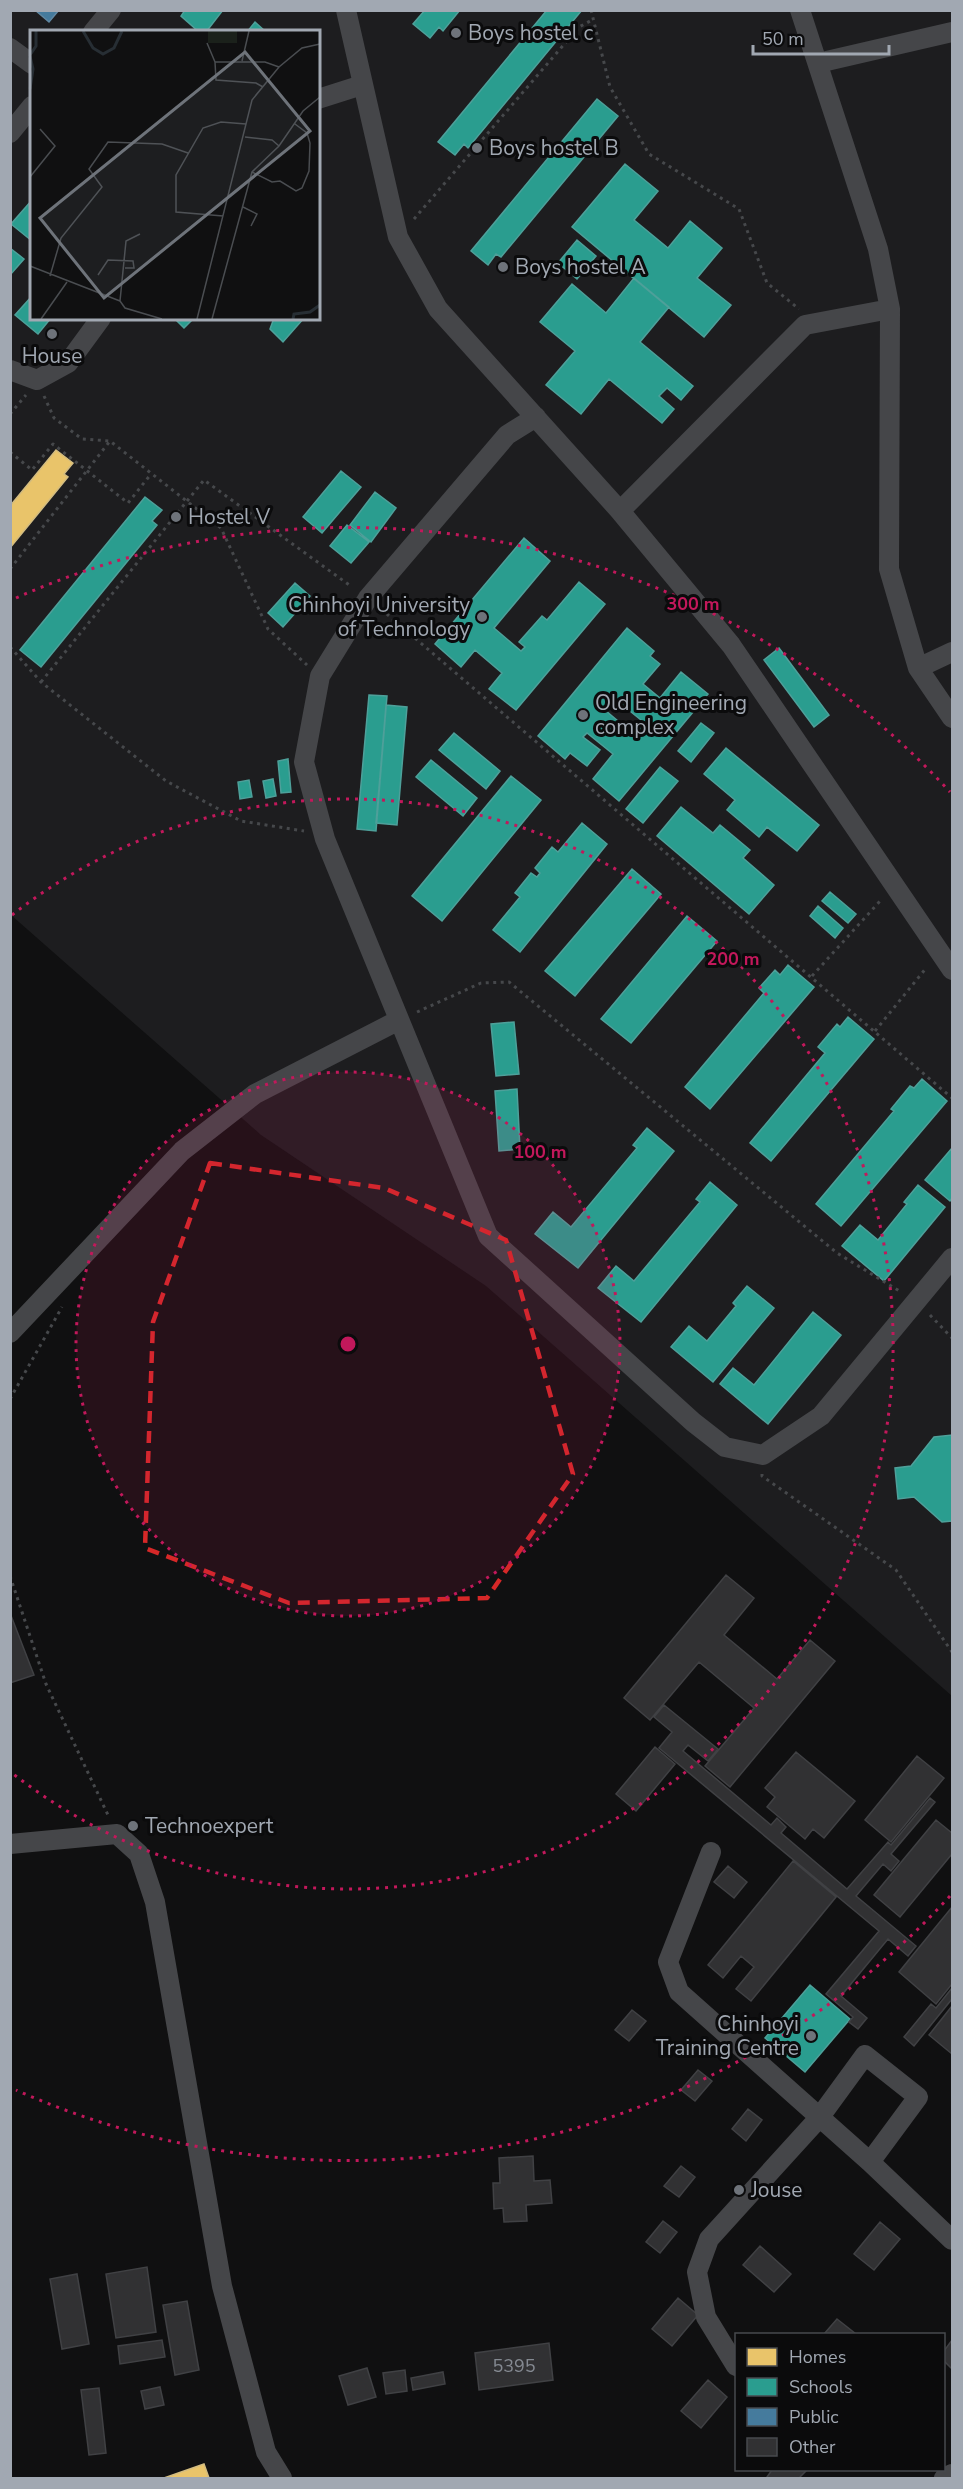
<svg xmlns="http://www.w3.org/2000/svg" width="963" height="2489" font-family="'Nunito Sans',sans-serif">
<rect width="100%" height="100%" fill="#101011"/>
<path fill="#1d1d1f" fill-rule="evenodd" d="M11 11H952V1696L486 1286 261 1135 11 915ZM32 32H318V318H32Z"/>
<path fill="#e9c46a" stroke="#d3bc80" stroke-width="1.5" d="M56 450 73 463 64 474 68 477 10 548V506Z
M204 2464 209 2478H164Z"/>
<path fill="#2a9d8f" stroke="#4ea09a" stroke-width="1.5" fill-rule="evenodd" d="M185 10H223L206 32H199L181 16Z
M425 10H460L443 31 439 27 430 38 413 24Z
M547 10H582L468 148 464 144 455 155 438 142Z
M255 22 266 32H247Z
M597 99 618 116 501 257 496 254 488 265 471 251Z
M625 164 658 191 634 220 668 248 690 221 722 248 697 278 731 305 704 337 572 227Z
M32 200V241L11 224Z
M577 240 596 256 577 279 558 263Z
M10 248 24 259 10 275Z
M634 278 669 307 640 342 693 386 681 400 667 388 659 396 674 409 662 423 609 379 581 414 546 385 575 351 540 322 572 284 606 313Z
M32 296V318H51L38 334 15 315Z
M174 318H194L184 328Z
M274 318H304L283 342 270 329Z
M341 471 361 487 322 533 303 517Z
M375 492 396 508 371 542 350 525Z
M145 497 162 510 152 521 157 525 41 667 20 650Z
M347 525 369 542 351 563 330 546Z
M524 538 550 561 494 628 521 651 525 647 519 642 542 616 547 620 579 582 605 604 516 710 489 689 502 673 475 650 461 667 435 644Z
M295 583 310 596 283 627 268 613Z
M627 628 654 651 650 656 660 664 643 684 660 698 681 672 708 694 619 801 593 779 613 754 587 733 583 737 600 750 587 766 570 753 565 759 538 736ZM615 699 641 720 631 732 605 710Z
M779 648 829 715 814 727 764 660Z
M369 695 387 696 376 831 357 829Z
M386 705 407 707 397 825 376 823Z
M701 723 714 733 691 762 678 751Z
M454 733 500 771 486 789 439 750Z
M726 748 819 825 797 851 767 827 759 837 727 810 735 800 704 774Z
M288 759 291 792 281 793 278 761Z
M431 760 477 798 463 816 416 777Z
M660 767 678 781 643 823 626 809Z
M511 776 541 800 442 921 412 896Z
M273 779 276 796 266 798 263 781Z
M249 780 252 797 240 799 238 782Z
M681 807 713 833 720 825 750 850 743 858 774 885 749 914 657 836Z
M582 823 607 844 520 952 493 930 520 897 515 893 531 873 537 877 540 873 535 868 552 847 558 852Z
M632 869 661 894 575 996 545 971Z
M830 892 856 914 848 923 822 901Z
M818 906 843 928 835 938 810 916Z
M687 916 717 941 631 1043 601 1019Z
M788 965 814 987 710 1109 685 1087 764 993 759 988 775 970 780 975Z
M848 1017 874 1039 771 1161 750 1143 825 1053 818 1047 837 1024 840 1027Z
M514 1022 519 1074 496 1076 491 1024Z
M922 1079 947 1101 841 1226 816 1204 894 1111 891 1109 910 1086 914 1088Z
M517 1089 520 1149 499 1151 495 1091Z
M647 1128 674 1151 578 1268 535 1234 553 1212 571 1227 637 1148 633 1145Z
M952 1148V1198L950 1201 925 1180Z
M710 1182 737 1205 641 1322 598 1288 616 1266 634 1281 700 1202 696 1199Z
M918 1185 945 1207 884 1281 842 1246 860 1225 878 1240 907 1204 904 1202Z
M747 1286 774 1308 713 1382 671 1347 689 1326 707 1341 736 1306 733 1303Z
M813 1312 841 1335 768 1424 720 1384 733 1368 754 1385Z
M952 1435V1521L942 1522 914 1497 898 1499 895 1468 911 1466 934 1437Z
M810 1985 850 2019 805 2072 765 2038Z"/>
<path fill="#457b9d" stroke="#6188a3" stroke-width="1.5" d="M35 10H59L49 22Z"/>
<path fill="#313133" stroke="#404144" stroke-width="1.5" d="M726 1575 754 1598 724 1635 777 1679 810 1640 835 1661 730 1787 705 1766 754 1708 699 1662 650 1720 624 1698Z
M10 1613 34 1675 10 1683Z
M664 1705 718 1749 708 1761 688 1745 683 1751 771 1825 777 1818 786 1827 781 1833 847 1889 888 1842 891 1845 930 1798 935 1802 891 1854 899 1861 891 1871 883 1864 856 1896 916 1946 908 1956 888 1939 841 1996 867 2018 858 2029 849 2022 853 2017 826 1994 879 1931 659 1748 672 1732 654 1717Z
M655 1747 675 1764 636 1811 616 1794Z
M796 1752 855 1801 824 1838 813 1829 805 1839 767 1807 775 1797 765 1788Z
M917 1756 944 1778 891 1842 865 1820Z
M936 1820 952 1833V1854L900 1917 874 1895Z
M793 1861 836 1897 751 2001 736 1989 754 1967 741 1956 723 1978 708 1965Z
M728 1866 747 1882 734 1898 714 1882Z
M952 1907V1984L936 2004 899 1972Z
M952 1988V1999L914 2046 904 2037 931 2004 936 2008Z
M952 2006V2054L929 2035Z
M632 2010 646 2021 629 2041 615 2030Z
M698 2070 712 2081 695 2101 681 2090Z
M748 2109 762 2120 746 2141 732 2129Z
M533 2156 534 2181 550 2180 552 2203 526 2205 527 2221 504 2222 503 2208 494 2209 493 2183H500L499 2158Z
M681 2166 695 2177 679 2197 664 2186Z
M663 2221 677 2232 660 2253 646 2242Z
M880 2222 900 2239 874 2270 854 2254Z
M760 2246 791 2274 774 2292 743 2265Z
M147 2267 156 2332 116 2338 106 2274Z
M77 2274 89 2344 62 2349 50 2279Z
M678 2298 698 2315 672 2346 652 2329Z
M187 2301 199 2370 175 2375 163 2305Z
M837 2319 856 2334H824Z
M162 2340 165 2357 120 2364 118 2346Z
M952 2340V2369L944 2361V2351Z
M549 2343 553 2380 479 2390 475 2353Z
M367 2368 376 2397 348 2405 339 2376Z
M405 2370 407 2391 386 2394 383 2373Z
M443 2372 445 2384 413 2390 411 2378Z
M708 2380 727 2397 701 2428 681 2411Z
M160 2387 164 2405 145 2409 141 2391Z
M99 2388 106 2453 89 2455 81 2390Z
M772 2470H807L799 2478H769L767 2477Z"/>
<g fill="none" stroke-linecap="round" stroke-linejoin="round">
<path stroke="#46484b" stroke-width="3" stroke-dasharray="3 4.5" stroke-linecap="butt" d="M591 10 610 87 649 154 739 209 767 283 799 309
M414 219 579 27 592 20
M44 396 54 418 82 439 110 441 221 528 268 629 307 665
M10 414 26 395
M10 452 32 470 53 444 128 503 151 474
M10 569 110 441
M381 609 952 1098
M10 647 41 682 166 781 241 821 304 831
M41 682 204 480 352 587
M812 976 881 900
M417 1012 481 983 509 982 837 1253 901 1292
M875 1031 927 967
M930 1315 952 1338
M10 1399 62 1307
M762 1474V1476L896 1570 952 1652
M10 1576 46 1684 108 1815"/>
<path stroke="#454649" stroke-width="20" d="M346 10 398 237 438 309 620 511 731 645 952 970
M800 10 878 249 890 309 889 569 918 668 952 718
M93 32 111 10
M10 48 32 64
M818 63 952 32
M318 99 362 85
M10 133 32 106
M10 370 37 380 68 363 101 318
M536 417 507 435 368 598 320 676 304 762 325 839 488 1236 693 1422 725 1447 763 1455 821 1416 952 1258
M620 511 805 325 890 309
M918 668 952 652
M10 1333 182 1151 255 1094 399 1020
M10 1844 117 1834 139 1854 155 1902 222 2286 266 2452 282 2478
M711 1852 668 1962 679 1992 870 2162 952 2240
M736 2366 706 2317 697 2272 709 2239 819 2118 865 2055 918 2097 870 2162
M944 2478 952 2474"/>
</g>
<path fill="none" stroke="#d62828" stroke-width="4.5" stroke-dasharray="12 8" stroke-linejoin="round" d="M210 1163 384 1188 506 1240 573 1474 487 1598 289 1603 145 1548 153 1322Z"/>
<circle cx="348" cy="1344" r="272" fill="#c2185b" fill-opacity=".12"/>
<g fill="none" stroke="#c2185b" stroke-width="3" stroke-dasharray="3 6">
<circle cx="348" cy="1344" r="272"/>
<path d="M12 915A545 545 0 1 1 12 1773"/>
<path d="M950 1896A817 817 0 0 1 16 2090M16 598A817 817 0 0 1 950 792"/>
</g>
<g fill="#6e737a" stroke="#0b0b0c" stroke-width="2">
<circle cx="456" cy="33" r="6"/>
<circle cx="477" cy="148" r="6"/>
<circle cx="503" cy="267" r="6"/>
<circle cx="52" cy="334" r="6"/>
<circle cx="176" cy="517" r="6"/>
<circle cx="482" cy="617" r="6"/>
<circle cx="583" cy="715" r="6"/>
<circle cx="133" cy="1826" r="6"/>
<circle cx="811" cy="2036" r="6"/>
<circle cx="739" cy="2190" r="6"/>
</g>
<g text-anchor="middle" stroke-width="6" stroke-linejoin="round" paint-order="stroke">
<g font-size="18" fill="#858a92">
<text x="514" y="2372">5395</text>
</g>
<g font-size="21" fill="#a1a8b2" stroke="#0b0b0c" text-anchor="start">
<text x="468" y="40">Boys hostel c</text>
<text x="489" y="155">Boys hostel B</text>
<text x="515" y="274">Boys hostel A</text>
<text x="52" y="363" text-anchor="middle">House</text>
<text x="188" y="524">Hostel V</text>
<text x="470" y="612" text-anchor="end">Chinhoyi University<tspan x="470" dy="24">of Technology</tspan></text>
<text x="595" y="710">Old Engineering<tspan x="595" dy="24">complex</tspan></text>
<text x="145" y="1833">Technoexpert</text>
<text x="799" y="2031" text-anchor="end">Chinhoyi<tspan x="799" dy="24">Training Centre</tspan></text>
<text x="751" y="2197">Jouse</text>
</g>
</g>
<g transform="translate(30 30)">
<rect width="290" height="290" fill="#101011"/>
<path d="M178 1H207V13H178Z" fill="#1b211b"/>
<path fill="none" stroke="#272e34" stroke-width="3" d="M53 1 63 18 73 24 84 18 92 1M0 25 6 16V1M0 26 3 39 0 59M263 289 264 284 280 282 290 275"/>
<path fill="none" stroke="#4a4d51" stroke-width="1.5" d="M177 13 185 32M212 31 219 1M233 57 226 53 186 50 185 32H235L249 37M215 107 242 110 249 116M222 142 242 152 250 151 266 161 272 158 279 141 280 113 277 103 265 94M0 147 25 116 10 99M213 177 227 184 221 196M193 186 146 182V145L173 98 191 92 216 94M110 204 96 211 90 271 95 278 132 289M0 236 90 271M68 245 78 230 103 231 104 238H95M20 246 31 208 72 157 59 139 78 112 132 114 158 123M11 289 37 252M167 289 222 70 249 37 272 18 290 14M182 289 222 142 249 116 273 81 290 67"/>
<path fill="#6e737a" fill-opacity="0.15" stroke="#6e737a" stroke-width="3" d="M215 22 280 101 74 268 10 188Z"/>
<rect width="290" height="290" fill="none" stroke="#a1a8b2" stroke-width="3"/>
</g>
<circle cx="348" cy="1344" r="9" fill="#c2185b" stroke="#0b0b0c" stroke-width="3"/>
<g font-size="18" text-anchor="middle" font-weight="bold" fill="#c2185b" stroke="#0b0b0c" stroke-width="6" stroke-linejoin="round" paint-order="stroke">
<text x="693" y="610">300 m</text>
<text x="733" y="965">200 m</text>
<text x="540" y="1158">100 m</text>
</g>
<rect width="963" height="2489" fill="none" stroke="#a1a8b2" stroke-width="24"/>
<rect x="735" y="2333" width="210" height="138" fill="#0b0b0c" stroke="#474a4e" stroke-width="1.5"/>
<rect x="747" y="2348" width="30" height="18" fill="#e9c46a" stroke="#474a4e" stroke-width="1.5"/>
<text x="789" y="2363" font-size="18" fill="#a1a8b2">Homes</text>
<rect x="747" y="2378" width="30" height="18" fill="#2a9d8f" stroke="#474a4e" stroke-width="1.5"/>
<text x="789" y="2393" font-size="18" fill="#a1a8b2">Schools</text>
<rect x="747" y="2408" width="30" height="18" fill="#457b9d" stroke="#474a4e" stroke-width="1.5"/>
<text x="789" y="2423" font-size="18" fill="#a1a8b2">Public</text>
<rect x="747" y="2438" width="30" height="18" fill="#313133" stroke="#474a4e" stroke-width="1.5"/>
<text x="789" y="2453" font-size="18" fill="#a1a8b2">Other</text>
<path d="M753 45v9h136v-9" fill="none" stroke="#a1a8b2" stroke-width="3"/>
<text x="762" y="45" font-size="18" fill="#a1a8b2" stroke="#0b0b0c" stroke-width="4.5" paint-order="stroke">50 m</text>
</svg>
